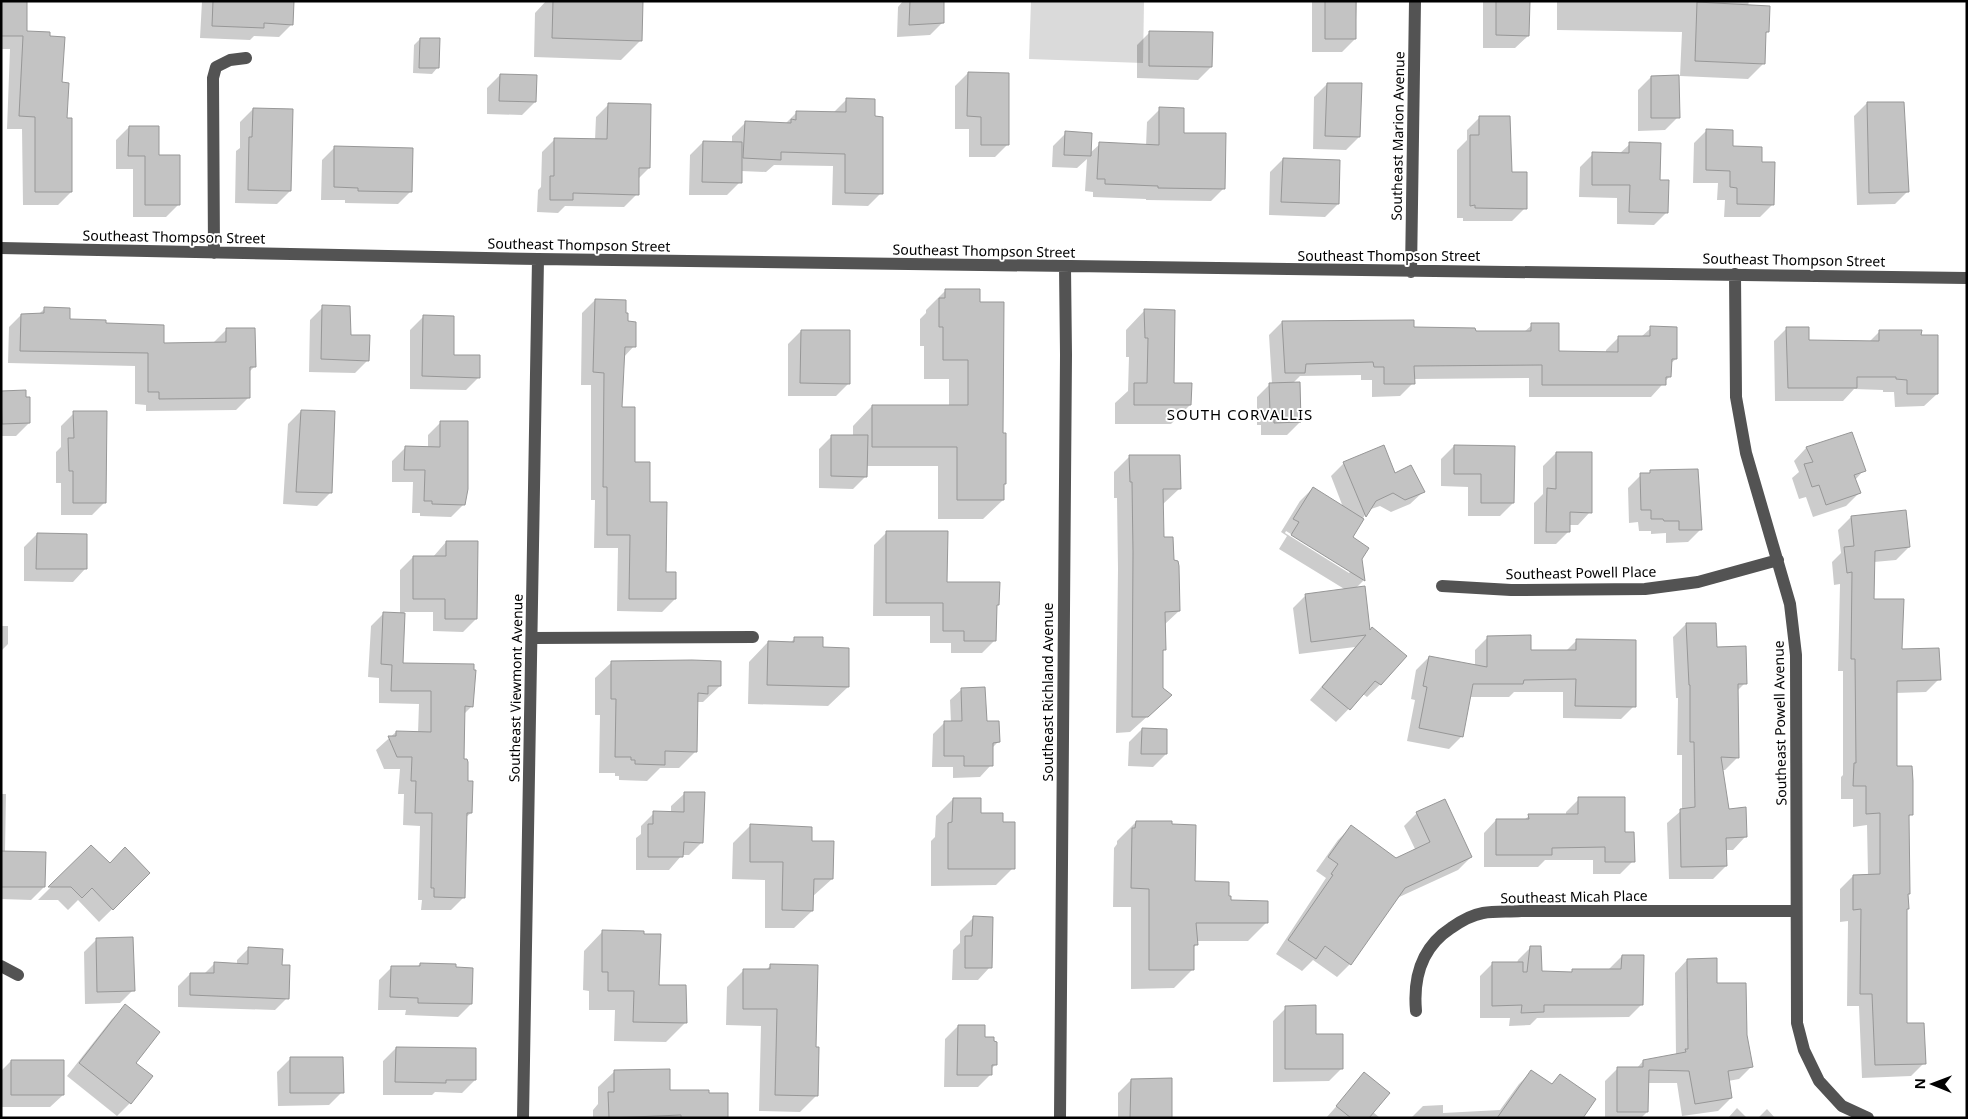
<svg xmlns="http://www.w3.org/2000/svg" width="1968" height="1119" font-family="'Noto Sans',sans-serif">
<rect width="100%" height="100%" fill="#fff"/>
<path fill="#dadada" d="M1031 1H1144L1143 63 1029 59Z"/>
<path fill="#0003" fill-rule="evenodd" d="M1 1 26 33 61 84 71 192 58 205H23L22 129H7L10 49H1Z
M202 1H293L292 24 279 37 254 36 250 40 200 38Z
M546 1H642L641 40 621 60 534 57 535 13Z
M903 1H943V22L930 35 897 37 898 7Z
M1312 1H1357L1355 39 1342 52H1312Z
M1483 1H1528V36L1515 48H1483Z
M1557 1H1749L1748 6 1768 31 1765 34 1763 64 1748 79 1680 76 1682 32 1557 30Z
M1150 32 1211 67 1198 80 1137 78V45Z
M420 39 438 67 432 74 413 73 414 45Z
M968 73 1008 144 995 157H969V129H955V86Z
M500 75 535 102 522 115 487 114V88Z
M1651 77 1678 117 1665 130 1638 131V90Z
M1327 84 1359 137 1346 150 1313 149 1314 97Z
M847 99 874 118 881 193 868 206 832 205 833 166 774 165 766 172 741 171 740 182 727 195H689L690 155 703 142 732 143V136L745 123 785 124 796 113 834 112Z
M1867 103 1908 191 1895 204 1857 205 1854 116Z
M608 105 649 168 638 179 637 194 624 207 565 206 558 213 537 212 538 190 541 187 542 152 555 139 595 140 596 117Z
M253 109 290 191 277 204 235 203 236 151 240 148V122Z
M1160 109 1183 134 1224 188 1211 201 1146 200V199L1093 197V192L1085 191 1087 159 1077 168 1052 167 1053 146 1066 133 1090 153 1100 144 1146 146 1147 122Z
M1480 117 1511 173 1525 208 1512 221H1463V218H1457V150L1467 140V130Z
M129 127 179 204 166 217H133V169H116V140Z
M1707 130 1731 148 1761 163 1773 204 1760 217H1724L1725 200H1717L1718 183H1693L1694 143Z
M1630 144 1659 181 1667 212 1654 225 1617 224V198L1579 197 1580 167 1593 154H1619Z
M335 147 411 191 398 204 345 203V200H321L322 160Z
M1283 159 1338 204 1325 217 1269 215 1270 172Z
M946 290 979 303 1003 500 983 519H938V466H866V476L853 489 819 488V449L832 436H853V426L872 406 949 407V379H924V346H920V319L926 313V310Z
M595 300 627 323 634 346 623 358 621 408 634 464 648 503 664 573 675 599 662 612 617 611 618 548H594L595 500H591V385H581L582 313Z
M323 307 349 336 368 360 355 373 309 372 310 320Z
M44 309 69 321 162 344 213 343 226 330 255 366 249 372V397L236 410 146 411V405L135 404V366L8 363 9 327 22 314H39Z
M1145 310 1172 384 1190 405 1171 424H1115V403L1128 391 1129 357H1126V330Z
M423 317 453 356 479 377 466 390 410 389V330Z
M1282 322 1475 333 1524 332 1532 325 1558 353H1606V350L1619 337H1641L1651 328 1676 359 1670 364V376L1651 397H1529V378L1413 379V383L1400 396 1372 397V380H1361V375L1300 376 1293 383 1300 422 1287 435H1261V425H1257V397L1270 384H1272L1269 335Z
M1787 328 1808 342H1869L1880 331 1920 336 1937 394 1924 406 1895 407 1894 392H1883V390L1854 389 1843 401H1775L1774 341Z
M801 331 849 383 836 396H788V344Z
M1 392 29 423 16 436H1Z
M301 411 330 493 317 506 283 504 288 424Z
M74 413 105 502 92 515H61V483H56V452L61 447V426Z
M441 422 464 504 451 517 420 516V513H412L413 482H392V461L405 448H428V435Z
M1852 434 1864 470 1855 480 1859 493 1846 506 1813 517 1806 497 1799 499 1792 478 1799 472 1794 461 1806 448Z
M1454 446 1513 503 1500 516H1468V487L1441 486V459Z
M1383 447 1395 474 1423 492 1410 504 1391 512 1380 506 1368 510 1351 538 1361 559 1363 581 1355 589 1369 632 1388 677 1367 697 1363 694 1336 722 1310 700 1355 647 1299 654 1293 608 1306 595 1346 590 1279 549 1287 536 1281 532 1300 501 1313 488 1343 507 1331 476 1343 464ZM1286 531 1351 571 1349 573 1285 533Z
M1556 453 1590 512 1578 525H1569V531L1556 544H1534V503L1543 494V466Z
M1130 456 1179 489 1162 505 1163 538 1172 562 1179 611 1164 625 1165 649 1162 652V689L1170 696 1130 732 1116 733 1118 569 1117 498H1114V472Z
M1651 472 1701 529 1688 542 1666 543V533L1651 534V531H1639L1638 522 1629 523 1628 488 1641 475 1648 474Z
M1905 511 1909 547 1896 560 1874 562 1873 600 1901 650 1939 679 1926 692 1896 693V767L1911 814 1908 818 1909 893 1907 895 1905 910V1025L1924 1063 1911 1076 1862 1078 1859 1006H1847L1848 921 1840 922V889L1853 876H1868L1867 825 1853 827V799H1841V777L1843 775V671H1838L1840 584 1834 585 1832 562 1841 553 1838 530 1851 517Z
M887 532 945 583 998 604 995 607V640L982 653H951V643H930V616H873L874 545Z
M37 534 85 569 73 582 24 581V547Z
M446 542 476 619 463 632 433 631V612H404L402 664 472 706 463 715 462 760 471 813 465 818 464 897 451 910H421L422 900H418L420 826 403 825 404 794H398L400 769H384L376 750 396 732 418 733 419 704 379 703V678L368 677 371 626 384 613 400 614V570L413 557H433Z
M1686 624 1716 648 1745 683 1737 691 1738 757 1725 770H1722L1728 811 1745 837 1733 850H1725L1726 866 1713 879H1669L1667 823 1682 810V755H1677L1678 698H1676L1673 637Z
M1 626H8V644L1 651Z
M1488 637 1530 652H1565L1577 640 1634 706 1621 719 1563 718V692H1514L1509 697H1470L1462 736 1449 749 1407 741 1415 700 1411 699 1416 670 1429 657 1475 666V650Z
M795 638 822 649 848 687 828 706 748 704 749 662 768 642 790 643Z
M612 662 720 686 703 702H697L696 751 679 768H660L647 781 619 780V776H615V773H599L600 715H595V678Z
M962 689 998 742 991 749V765L980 777 953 778V767H932L933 734 944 723H951L950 700Z
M1142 729 1166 754 1153 767 1128 766 1129 742Z
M1 794H6L5 852 44 887 31 900 1 899Z
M684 794 702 842 689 855H682L669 870H636V838L641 834V826L654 813H671V806Z
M953 799 980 814 1013 868 996 885 931 886V841L935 837 936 816Z
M1579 799 1624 833 1633 861 1620 874H1593V860H1545L1538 867H1484V833L1496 820H1524L1529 816H1566V812Z
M1417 813 1471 857 1458 870 1397 898 1350 964 1337 977 1313 960 1302 971 1276 954 1326 878 1316 871 1338 840 1351 827 1396 860 1415 849 1404 826Z
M1136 822 1193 882 1228 897 1230 902 1267 922 1248 941H1196L1197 944 1192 949V970L1174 988 1131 989V907H1113L1114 848 1117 844V841Z
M751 825 810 843 832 879 812 897V911L794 928H765V880L732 879 733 843Z
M91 847 110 864 149 873 99 922 78 900 68 910 58 900H38Z
M973 918 990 967 978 980H952L953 950 960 943V931Z
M603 931 658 986 685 1023 666 1042 614 1041 615 1010H589V991L583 990 584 951Z
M97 939 133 990 120 1003 85 1004 84 952Z
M1531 947 1541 973H1570L1573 971 1609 969 1622 956 1642 1004 1629 1017 1537 1018 1530 1025 1509 1026 1510 1018H1480V976L1493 963H1517L1518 960Z
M249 948 281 966 287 998 275 1010 178 1007V986L190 974H204L215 963 237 964V960Z
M1687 960 1715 985 1752 1066 1739 1079 1728 1081 1731 1098 1718 1111 1682 1116 1677 1083H1647V1112L1641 1118H1605V1081L1618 1068H1637L1643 1061 1676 1055 1675 973Z
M420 964 471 1004 458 1017 405 1015 406 1010H378L379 980 392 967H417Z
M771 965 815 1048 817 1095 800 1112 759 1111 761 1026 726 1025 727 987 743 971H765Z
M125 1006 134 1063 130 1103 117 1116 67 1076 112 1019Z
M1286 1008 1315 1035 1342 1068 1329 1081 1273 1082V1021Z
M958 1026 992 1043 996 1064 991 1069V1074L978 1087H944L945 1039Z
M396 1048 475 1080 462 1093 435 1092 432 1095H383V1061Z
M290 1059 342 1092 329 1105 278 1106 277 1072Z
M11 1061 63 1095 50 1107H1V1071Z
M615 1071 669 1091 708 1094 727 1118H593V1110L598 1104V1087Z
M1532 1071 1551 1085 1560 1075 1581 1118H1411L1423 1106 1443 1105V1113L1500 1110 1519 1084Z
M1365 1074 1373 1112 1380 1118H1326Z
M1131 1080 1170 1118H1118V1093Z
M1737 1108 1747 1118H1728Z
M1767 1109 1775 1118H1758Z"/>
<path fill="#c3c3c3" stroke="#979797" d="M1 1H27V31L50 32V36L65 37 62 82 69 83 67 118H72V192H35V117L19 116 23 36H1Z
M213 1H294L293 25 264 23V28L212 26Z
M553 1H643L642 41 552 38Z
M910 1H944V23L909 25Z
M1325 1H1356V39H1325Z
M1496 1H1530L1529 36 1496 35Z
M1697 2 1770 6 1769 32H1766L1765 64 1695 61Z
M1149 31 1213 32 1212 67 1149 66Z
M420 38H440L439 68H419Z
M968 72 1009 73V145H981V117L967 116Z
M500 74 537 75 536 102 499 101Z
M1679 75 1680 118H1651V76Z
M1327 83H1362L1360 137 1325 136Z
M846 98 875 99V116L883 117V194L845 193V154L781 152V160L743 158 745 121 791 123V119L796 120V111L846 112Z
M1867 102H1904L1909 192 1869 193Z
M608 103 651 104 650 168H639V195L573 193V200H550V176H554V138L607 139Z
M1159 107 1184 108V133H1226L1225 189 1158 188V186L1105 184V179H1097L1099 142 1159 145Z
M253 108 293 109 291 191 248 190 249 137H252Z
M1479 116H1510L1512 172H1527V209L1475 208V205L1470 206V135H1479Z
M129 126H159V155H180V205H145V156H128Z
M1706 129 1733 130V146L1762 147V162H1775L1774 205 1737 204V188L1730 187V171L1706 170Z
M1065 131 1092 133 1091 156 1064 155Z
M703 141 742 142V183L702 182Z
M1629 142 1661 143 1660 180H1669L1668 213 1629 212 1630 185H1592V152L1629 153Z
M334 146 413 148 412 192 358 191V188L334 187Z
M1283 158 1340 160 1339 204 1281 202Z
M945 289H980V302H1004L1003 433H1006V484H1004V500H957V447H872V405H968V360H943V327H939V298H945Z
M595 299 626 300V313H628V321L636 322V347H625L622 407H635V462H650V502H667L666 572H676V599H629L630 535H607V487H603L604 373 593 372Z
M322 305 350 306 351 335H370L369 361 321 359Z
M44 307 70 308V319L106 320V323L164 325V343L226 342V328H255L256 367H250V398L159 399V392H148V353L20 351 21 314 44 313Z
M1144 309 1175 310 1174 383H1192L1191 405H1134V383H1147L1148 338H1145Z
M423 315 454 316V355H480V378L422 376Z
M1414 320V327L1475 328 1476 331H1531V323H1559V351L1618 352V336H1650V326L1677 327V359H1672L1671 377H1666V385H1542V365L1414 366 1415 384H1384V367H1374L1373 362 1306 364 1305 373H1285L1282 321Z
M1786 327H1809V340L1879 341V330H1922L1921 335H1938V394H1907V380L1896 379V377H1857V388H1788Z
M801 330H850V384L800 383Z
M1300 382 1301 422 1274 423V412H1270L1269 383Z
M26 390V397H30V423L2 424 1 391Z
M301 410 335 411 332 493 296 492Z
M73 411H107L106 503H73V471H69L68 438H74Z
M440 421H468V489L465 505 432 504V501H424L425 470H404L405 446 440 447Z
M1852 432 1866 471 1854 475 1861 493 1826 505 1819 485 1812 487 1804 464 1813 462 1806 447Z
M831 435H868L867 477 831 476Z
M1384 445 1395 473 1411 465 1425 492 1405 500 1393 493 1376 501 1366 517 1343 462Z
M1454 445 1515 446 1514 503H1481V474H1454Z
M1556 452H1592V513L1570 512V532H1546L1547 488 1556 489Z
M1129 455H1180L1181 489H1163L1164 537H1173L1174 560 1178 561 1179 566 1180 611 1165 612 1166 650H1163V688L1172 695 1148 717H1132L1133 552 1132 482H1130Z
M1698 469 1702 530H1679V521H1664L1663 519H1651V510H1641L1640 473H1650V470Z
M1313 487 1364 519 1353 537 1369 548 1362 559 1365 581 1291 535 1299 522 1293 519Z
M1906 510 1910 547 1875 551 1874 599H1904L1902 649 1939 648 1941 680 1897 681V766H1912L1913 781V815H1909L1910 894H1908L1909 909H1907V1023H1924L1926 1064 1875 1065 1872 994H1860L1861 909 1853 910V875L1880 874V813L1866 814V786H1853L1854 763H1856L1855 659H1851L1852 572 1847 573 1844 547 1854 546 1851 516Z
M886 531H948L947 582H1000L999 605H997L996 641H964V631H943V603H886Z
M37 533 87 534V569H36Z
M446 541H478L477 619H445V599H413V556H446Z
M1365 586 1370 630 1372 627 1407 656 1381 685 1375 681 1350 710 1322 687 1366 635 1311 642 1305 594Z
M383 612 405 613 403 663 474 664V670H476L473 707 465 706 464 759H467L468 762V781H473L472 813H467L465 898 434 897V888H431L432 813H415L416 781H411L412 757H397L388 736H396V731L431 732V691H391L392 665 381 664Z
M1686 623H1716L1717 647 1746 646 1747 684H1738L1739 758 1721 757 1729 809 1746 807 1747 837 1726 838 1727 866 1681 867 1680 809 1695 807 1694 742H1690V685H1689Z
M1531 635V650H1576V639L1636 640V707L1575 706 1576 679 1524 680 1523 684H1473L1463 737 1419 728 1427 687 1423 686 1429 656 1487 667V636Z
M794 637H823V647L849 648V687L767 685 768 641 794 642Z
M692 660 721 661V686H708V694L698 693 697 752 665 751V765L635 764V760H631V757H615L616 699H611V661Z
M985 687 987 721H999L1000 742 993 743V766H964V756H944V721H962L961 688Z
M1142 728 1167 729V754H1141Z
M684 792H705L703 843 684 842 683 857H648V824H653V811L684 812Z
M1578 797H1625V832H1634L1635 862H1605V847L1552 848V855H1496V819H1529L1528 814H1578Z
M953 798H981V813H1003V822H1015V869H948V823L952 822Z
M1445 799 1472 857 1405 888 1351 965 1325 946 1316 959 1288 940 1333 875 1331 874 1338 864 1328 857 1351 825 1396 858 1430 842 1416 812Z
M1136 821H1172V824L1196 825 1195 881 1229 882V896H1231V900L1268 901V923H1196L1198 945H1194V970H1149V889L1131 888 1132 828H1135Z
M750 824 812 827V841H834L833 879H814L813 911 782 910 783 862H750Z
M91 845 110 863 125 847 150 873 113 910 92 888 82 898 71 887H48Z
M1 851 46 852 45 887H1Z
M973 916 993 917 992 968H965V936H972Z
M602 930 644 931V934H661L659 985H686L687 1023 633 1022 634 991H608V972H602Z
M133 937 135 991 97 992 96 938Z
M1530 946H1541L1542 971 1572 972V969H1621L1622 955H1644L1643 1005H1544V1012L1521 1013 1522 1005 1492 1006V962H1523V972H1527Z
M248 947 283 949 282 965H290L289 999 190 995V973H214V962L248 964Z
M1717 958V983H1746L1747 1035 1753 1067 1728 1071 1732 1098 1695 1104 1689 1071 1649 1070 1648 1112H1617V1067H1643V1060L1686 1052 1685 1049H1688L1687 959Z
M420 963 456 964V967L473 968 472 1004 418 1003V998L390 997 391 966H420Z
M770 964 818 965 816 1047H819L818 1096 775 1095 777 1009H743V969H770Z
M125 1004 160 1032 136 1063 153 1076 131 1104 79 1063Z
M1316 1005V1034H1343V1069H1285V1006Z
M958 1025H985V1037H994V1041L997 1042V1065H992V1075H957Z
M396 1047 476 1048V1080H446V1083L395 1082Z
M290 1057H343L344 1093H290Z
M11 1060H64V1095H11Z
M670 1069V1090H709V1093H728V1118H681V1115L609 1118 608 1092H614V1070Z
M1531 1070 1552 1084 1560 1074 1596 1099 1583 1118H1497Z
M1364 1072 1390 1093 1369 1118H1351L1336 1106Z
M1172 1078V1118H1130L1131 1079Z"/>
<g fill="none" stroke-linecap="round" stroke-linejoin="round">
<path stroke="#535353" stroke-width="12" d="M1 248 538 259 1967 278
M214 253 213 78 216 67 230 60 246 58
M1411 272 1415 1
M1735 274 1736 397 1746 453 1790 604 1796 655 1797 1023 1804 1050 1819 1081 1842 1106 1868 1118
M1442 586 1511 590 1645 589 1698 582 1778 560
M532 638 753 637
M1 966 18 975
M1416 1011C1413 977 1422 947 1451 928 1461 921 1471 915 1483 913 1495 911 1508 912 1521 911H1796
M523 1118 538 259
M1060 1118 1066 355 1065 267"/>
</g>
<g text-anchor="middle" stroke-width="4" stroke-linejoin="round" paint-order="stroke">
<g font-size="14" fill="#000" stroke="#fff">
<text transform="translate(1398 136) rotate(-89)" y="5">Southeast Marion Avenue</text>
<text transform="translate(174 237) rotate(1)" y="5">Southeast Thompson Street</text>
<text transform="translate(579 245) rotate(1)" y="5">Southeast Thompson Street</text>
<text transform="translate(984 251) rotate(1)" y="5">Southeast Thompson Street</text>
<text x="1389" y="261">Southeast Thompson Street</text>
<text transform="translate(1794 260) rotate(1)" y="5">Southeast Thompson Street</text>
<text transform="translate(1581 573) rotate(-1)" y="5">Southeast Powell Place</text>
<text transform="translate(516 688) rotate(-89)" y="5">Southeast Viewmont Avenue</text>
<text transform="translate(1048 692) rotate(-90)" y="5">Southeast Richland Avenue</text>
<text transform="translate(1780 723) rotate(-91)" y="5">Southeast Powell Avenue</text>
<text transform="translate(1574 897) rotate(-1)" y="5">Southeast Micah Place</text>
</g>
<g font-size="15" letter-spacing="1" fill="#000" stroke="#fff">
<text x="1240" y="420">SOUTH CORVALLIS</text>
</g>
</g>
<rect width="1968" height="1119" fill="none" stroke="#000000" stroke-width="5"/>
<g transform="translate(1933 1084) rotate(271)" stroke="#ffffff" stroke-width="4" paint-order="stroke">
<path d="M0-4L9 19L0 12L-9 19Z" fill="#000000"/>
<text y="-8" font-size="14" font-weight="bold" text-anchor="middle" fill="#000000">N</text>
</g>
</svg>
